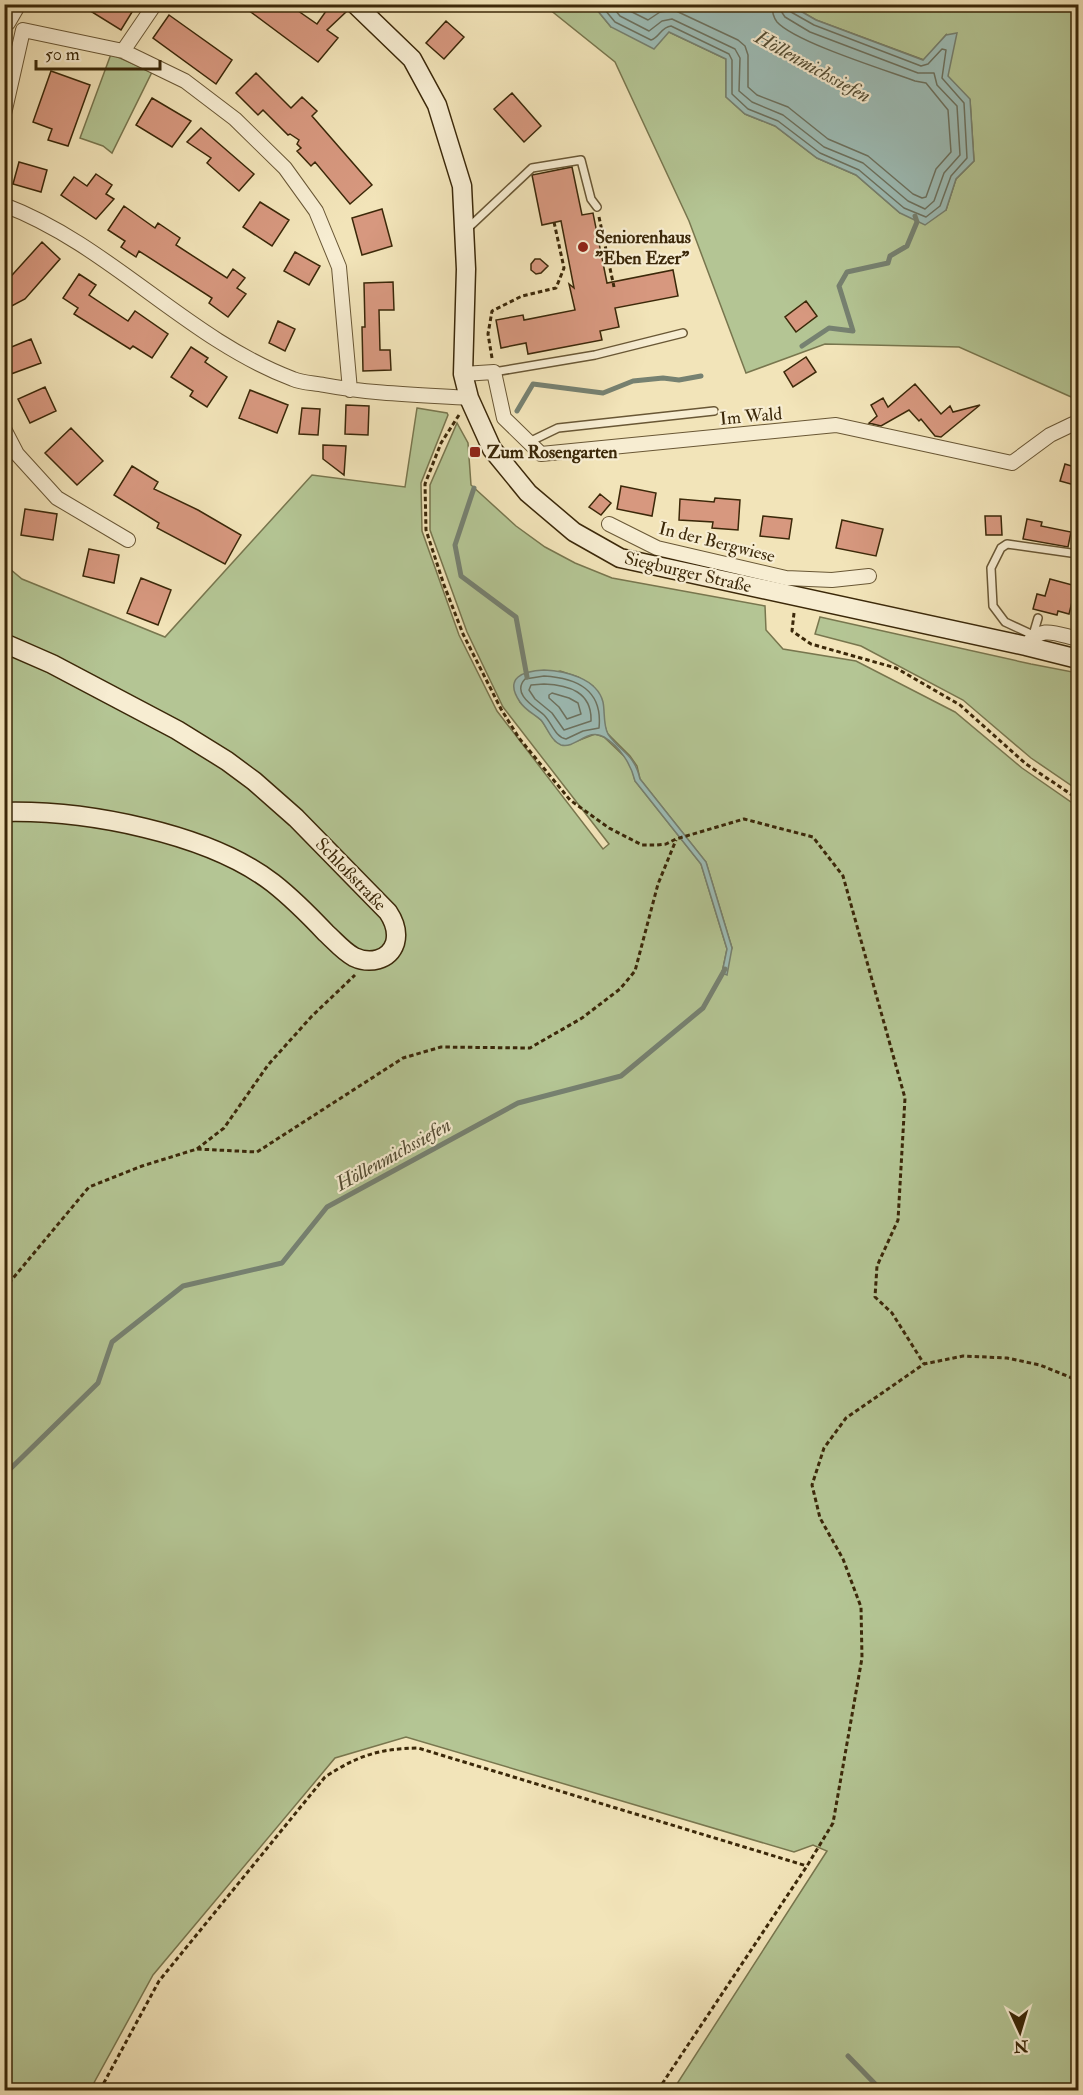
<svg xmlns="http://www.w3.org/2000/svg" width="1083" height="2095" font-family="'IM FELL Double Pica',serif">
<rect width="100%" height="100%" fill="#f2e4b9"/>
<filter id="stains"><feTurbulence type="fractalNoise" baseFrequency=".00333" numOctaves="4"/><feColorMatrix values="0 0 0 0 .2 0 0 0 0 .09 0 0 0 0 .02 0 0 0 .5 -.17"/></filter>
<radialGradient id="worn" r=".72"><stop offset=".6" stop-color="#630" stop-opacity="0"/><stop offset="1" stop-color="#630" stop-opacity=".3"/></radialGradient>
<path fill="#b4c594" stroke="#78764e" stroke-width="1.5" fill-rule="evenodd" d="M544 5H593L611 27 669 32 726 59V97L745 114 775 126 817 158 856 175 900 213 946 210 956 179 974 161 970 100 948 77 946 35 924 60 816 20 790 5H1078V400L959 347 825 344 746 373 689 221 615 62Z
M111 54 152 72 112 153 103 146 80 138Z
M417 408 447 413 448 415 421 483 422 531 459 635 497 711 603 849 609 844 503 707 467 632 430 530V485L457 423 468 443 471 485 516 526 545 547 575 563 612 578 765 606 766 630 783 649 856 661 955 712 1022 768 1078 807V2090H673L827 1851 813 1845 794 1852 406 1737 335 1758 153 1975 90 2090H5L4 564 22 579 165 637 312 475 405 487ZM560 671 578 677 593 686 607 733 630 756 637 766 640 779 706 862 732 948 722 973 727 949 701 864 635 781 632 768 627 759 604 737 595 734 567 745 560 744 555 741 542 721 520 702 514 685Z
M820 617 1031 664 1078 673V790L1031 758 963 700 861 646 815 634Z"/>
<path fill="#9dbdb7" stroke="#768171" stroke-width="1.5" d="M593 5H790L816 20 923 60 946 35 957 33 948 76 970 99 974 161 956 179 946 210 925 225 900 213 856 175 817 158 775 126 745 114 726 97V59L669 32 654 49 611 27Z
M544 670C565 671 597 678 603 702 605 711 603 725 608 734 621 753 634 753 640 779L706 862 732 948 727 975 722 973 727 949 701 864 635 781C631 764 620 747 604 737 588 727 576 749 561 745 551 741 547 727 541 720 534 714 525 710 520 702 503 677 524 671 544 670Z"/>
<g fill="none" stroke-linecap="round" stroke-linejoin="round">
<path stroke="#6c7260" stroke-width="1.5" d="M600 4 615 22 651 40C659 38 661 27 671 26L729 54 732 60V94L748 109 778 121 820 153 859 170 904 208 926 217 940 206 951 176 967 158 964 103 942 78 946 50 942 49 928 64 921 66 814 25 791 12 788 4
M610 4 620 16 649 31 662 21 672 19 735 49 740 58 739 91 752 102 783 115 824 147 863 163 908 201 925 209 934 201 944 173 960 155 957 106 937 85 934 73H918L810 32 785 17 781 11V4
M622 4 626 9 648 20 660 12 674 10 738 40 745 46 748 55V87L757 95 788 107 828 139 868 156 913 194 922 198 926 197 936 169 951 152 948 110 926 83 915 81C885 70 795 42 777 22 773 17 772 11 772 4
M544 676C577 678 603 690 599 728L583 731 566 739C555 737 552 723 544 715 535 707 511 694 525 679Z
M544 684C569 685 592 692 591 721L564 730 552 713 535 699 529 690 531 685Z
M552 693 569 698 578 703 581 714 567 719 559 707 549 698V695Z"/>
<path stroke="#768171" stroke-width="5" d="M802 346 829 328 853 331 839 286 847 272 888 263 890 256 907 246 917 222 915 216
M517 411 533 384 603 393 633 381 663 378 679 380 701 376
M474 488 455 545 461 576 516 617 527 677
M4 1475 98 1383 112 1342 183 1286 282 1263 327 1207 518 1103 621 1076 703 1008 725 969
M848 2056 881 2090"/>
</g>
<path fill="#d7987f" stroke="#3b2809" stroke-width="1.5" d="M79 4H137L121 30Z
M240 4H288L317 24 331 4H338L346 12 327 30 338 38 318 62Z
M169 15 232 60 216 84 153 38Z
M446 21 464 37 444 59 426 43Z
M51 71 90 85 68 146 48 140 52 129 33 122Z
M256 73 291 108 302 97 317 111 312 116 372 185 350 204 315 162 311 166 297 151 301 148 297 144 299 140 290 134 288 135 263 110 258 115 236 93Z
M512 93 541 126 524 142 494 109Z
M152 98 191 121 172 147 136 125Z
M201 128 254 174 239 191 207 163 211 158 187 142Z
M19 162 47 170 41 192 13 184Z
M572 167 582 215 593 213 607 283 673 270 678 296 615 308 619 327 600 331 602 340 528 354 526 343 501 348 496 320 523 315 524 320 575 310 569 284 574 288 561 221 542 225 532 175Z
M96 174 112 185 106 194 114 199 96 219 61 195 74 177 87 186Z
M260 202 289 220 272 246 243 227Z
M124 206 155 228 158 223 180 238 176 245 227 278 233 269 245 278 237 288 246 294 228 317 209 303 212 298 139 251 136 257 121 247 125 241 108 230Z
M382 209 392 246 362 255 352 218Z
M42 242 60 259 25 299 4 310V284Z
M295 252 320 266 309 285 284 271Z
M535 259H540L548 266 541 273 536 274 531 270V264Z
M79 274 96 285 89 295 128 321 135 311 168 334 152 358 133 346 130 349 74 314 78 308 63 298Z
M393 282 394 310H379L380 350H390L391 370 363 371 362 327H365L364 283Z
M806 301 817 316 796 332 785 317Z
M278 321 295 329 285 351 269 343Z
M31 339 41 363 11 374 4 357V350Z
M191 347 208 358 205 362 227 377 207 407 190 396 193 391 171 377Z
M806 357 816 372 793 387 784 372Z
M915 384 941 414 950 406 953 412 980 405 941 437 935 436 921 419 919 421 909 410 881 426 869 423 877 416 871 405 883 398 888 407Z
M45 387 56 411 30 423 18 399Z
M250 390 288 405 277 433 239 418Z
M346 405 369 406 368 435 345 434Z
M302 408 320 409 318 435 299 434Z
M71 428 103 461 77 485 45 453Z
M323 445 346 446 344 475 323 459Z
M1065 464 1078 468V486L1060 481Z
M132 466 158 482 154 489 198 510 241 535 225 564 157 528 159 523 114 495Z
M621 486 656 493 652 516 617 509Z
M600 494 611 503 601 515 589 507Z
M715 498 740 500 738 530 712 528 713 522 679 520 680 499 714 502Z
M25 509 57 514 53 540 21 535Z
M763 516 792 519 789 539 760 536Z
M985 516H1001L1002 535H986Z
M1027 519 1042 522 1041 526 1071 532 1068 547 1023 539Z
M842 520 883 529 876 556 836 548Z
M89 549 119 555 114 583 83 576Z
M141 578 171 590 158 625 127 613Z
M1050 579 1076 586 1069 614 1058 611 1057 615 1033 609 1037 594 1045 596Z"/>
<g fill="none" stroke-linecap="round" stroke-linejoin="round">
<defs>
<path id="service" d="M466 230 532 168 581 160 591 199 597 207
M494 372 595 355 683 333
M529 442 558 428 714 411
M1038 618 1033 635 1005 622 993 606 991 568 1001 548 1007 544 1078 554"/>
<path id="minor" d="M8 23 19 4
M123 51 155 4
M4 114 23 30 123 51 185 81 235 119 285 168 316 211 339 267 350 390
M4 205C110 245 187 339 293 379 302 383 314 383 324 385 372 394 421 395 469 398
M463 374 494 372 504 418 541 454 836 425 1012 463 1050 435 1073 424 1078 426
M4 429 17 454 57 498 128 540
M609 524 657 548 786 578 832 580 869 576
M1026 646C1041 624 1056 634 1078 639"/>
<path id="secondary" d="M355 4 412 59 437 105 462 186 466 269 463 374 469 398 492 449 528 493 574 532 620 558 1026 646 1078 659
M4 643 52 664 177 730 227 761 254 781 296 818 388 912C394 921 398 932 395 943 389 961 369 964 354 957 343 951 335 941 326 933 309 915 292 898 273 883 208 833 86 810 4 812"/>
</defs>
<use href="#service" stroke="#695735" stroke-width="10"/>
<use href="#minor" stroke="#695735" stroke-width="16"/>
<use href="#secondary" stroke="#3b2809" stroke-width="21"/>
<path stroke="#3b2809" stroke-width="3" stroke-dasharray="4.5 3" stroke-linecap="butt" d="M599 217 614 287
M492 358 488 334 492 311 522 296 556 288 564 268 554 222
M459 415 441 443 425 484 426 530 444 585 463 634 501 709 519 738 570 800 609 828 642 845H656L666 844 676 839 744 819 813 837 843 876 905 1098 898 1220 877 1266 875 1297 892 1313 924 1364
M794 613 792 631 811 644 896 668 960 705 1026 764 1078 799
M197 1149 224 1128 268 1065 312 1016 355 975
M4 1289 89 1187 142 1166 197 1149 257 1152 403 1058 441 1047 530 1048 582 1018 620 989 635 971 658 884 676 840
M100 2090 159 1981 325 1777C359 1755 378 1749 418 1748L807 1866
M658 2090 807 1866 833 1823 862 1658 861 1607 843 1559 820 1518 812 1485 824 1448 846 1418 924 1364 963 1356 1007 1358 1040 1365 1072 1378 1078 1384"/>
<use href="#service" stroke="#f7edd2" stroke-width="7"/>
<use href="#minor" stroke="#f7edd2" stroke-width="14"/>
<use href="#secondary" stroke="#f7edd2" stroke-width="18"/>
</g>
<g fill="#8f2418" stroke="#f7edd2" stroke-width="2">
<circle cx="583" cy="247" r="6"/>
<rect x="469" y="446" width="12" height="12" rx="3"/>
</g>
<g text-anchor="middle" stroke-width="4.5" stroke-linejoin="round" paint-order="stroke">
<g font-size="18" font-weight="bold" fill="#3b2809" stroke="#f7edd2" text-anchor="start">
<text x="595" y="243">Seniorenhaus<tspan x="595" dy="21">"Eben Ezer"</tspan></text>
<text x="487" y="458">Zum Rosengarten</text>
</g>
<g font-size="18" fill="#3b2809" stroke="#f7edd2">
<text transform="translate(751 416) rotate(-5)" y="6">Im Wald</text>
<text transform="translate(717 542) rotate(14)" y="6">In der Bergwiese</text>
<text transform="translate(688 572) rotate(13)" y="6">Siegburger Straße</text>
<text transform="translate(351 874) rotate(46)" y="6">Schloßstraße</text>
</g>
<g font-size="20" font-style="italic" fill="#544d34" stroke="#f7edd2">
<text transform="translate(813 66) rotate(29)" y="7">Höllenmichssiefen</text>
<text transform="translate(393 1154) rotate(-29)" y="7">Höllenmichssiefen</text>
</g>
</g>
<rect width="1083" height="2095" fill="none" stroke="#f2e4b9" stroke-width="24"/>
<rect x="6" y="6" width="1071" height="2083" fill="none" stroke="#3b2809" stroke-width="3"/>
<rect x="12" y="12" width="1059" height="2071" fill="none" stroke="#3b2809" stroke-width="1.5"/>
<g transform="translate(1020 2032) rotate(176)" stroke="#f7edd2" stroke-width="4.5" paint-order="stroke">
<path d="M0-4.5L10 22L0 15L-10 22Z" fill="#3b2809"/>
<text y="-9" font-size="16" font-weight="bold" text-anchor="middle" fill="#3b2809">N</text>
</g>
<path d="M36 60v9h124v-9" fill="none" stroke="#3b2809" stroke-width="3"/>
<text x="45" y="60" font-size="18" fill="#3b2809" stroke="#f7edd2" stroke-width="4.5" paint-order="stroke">50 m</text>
<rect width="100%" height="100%" filter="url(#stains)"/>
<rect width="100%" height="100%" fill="url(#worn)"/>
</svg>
